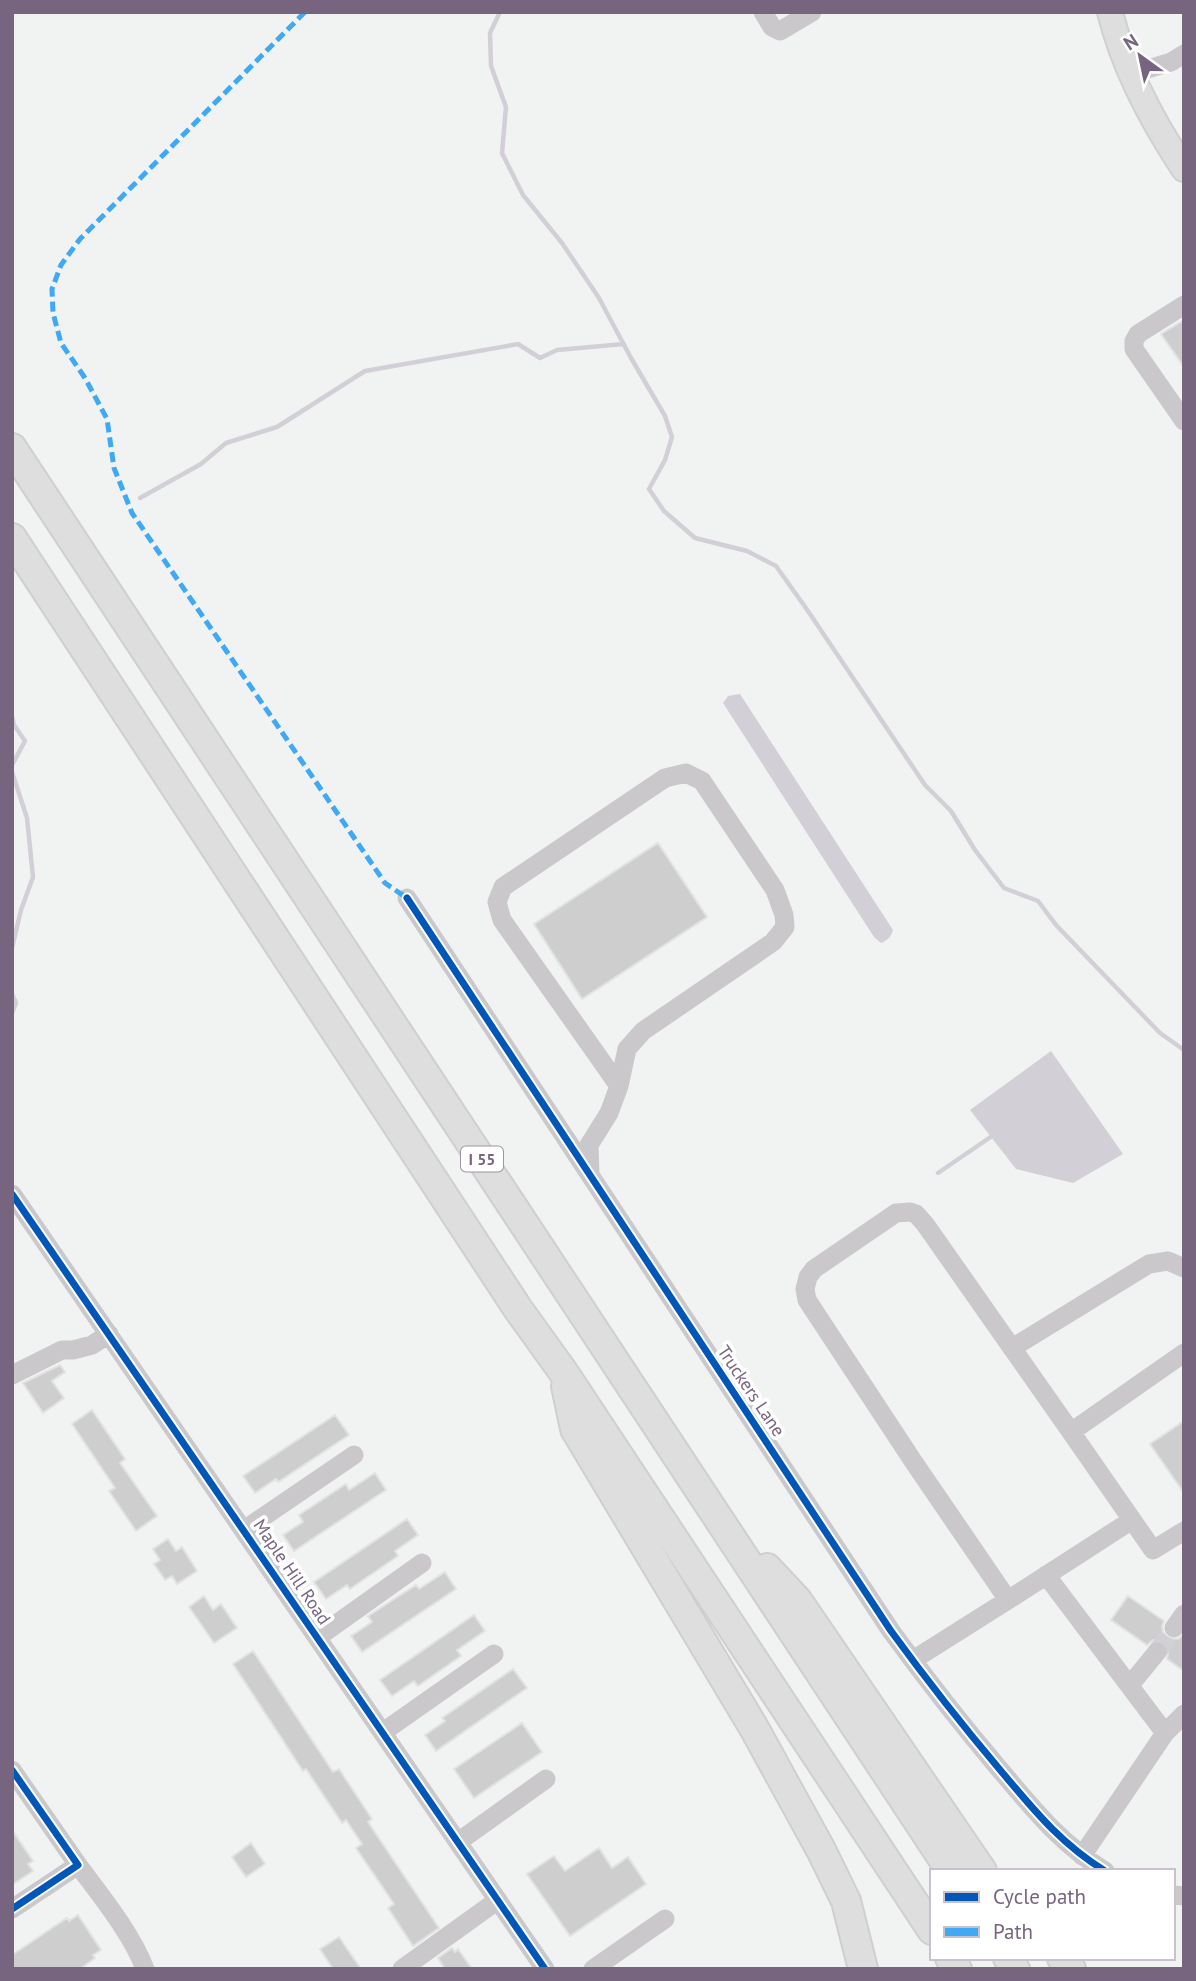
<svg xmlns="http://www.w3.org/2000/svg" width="1196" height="1981" font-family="'PT Sans',sans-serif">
<rect width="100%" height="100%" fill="#f1f3f2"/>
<path fill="#d2cfd7" d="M740 694 893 930C891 937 887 941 881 943L874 937 723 703 728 696Z
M1051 1051 1123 1154 1073 1183 1016 1169 970 1110Z"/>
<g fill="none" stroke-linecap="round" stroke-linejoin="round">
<path stroke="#d2cfd7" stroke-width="4.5" d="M500 12 490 33 491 66 506 107 502 153 523 195 562 243 599 298 631 358 665 416 672 437 665 460 649 489 664 511 695 538 747 551 776 566 808 611 925 785 951 811 975 850 1004 888 1038 901 1056 925 1160 1033 1184 1050
M140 498 201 464 226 443 277 427 365 371 518 344 540 358 557 350 624 344
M12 716 14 725 25 741 12 765
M12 772 27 818 33 877 21 910 12 948
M12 994 16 1003 12 1013
M938 1173 995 1134"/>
</g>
<path fill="#cececf" stroke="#e1e2e2" stroke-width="2" d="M1184 320V367L1161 334Z
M658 843 707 917 582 999 534 924Z
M60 1365 65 1372 52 1381 64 1398 43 1413 23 1383Z
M92 1410 125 1459 120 1463 157 1516 136 1531 109 1491 115 1488 72 1424Z
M335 1415 349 1435 278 1482 276 1479 255 1493 243 1476Z
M1184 1421V1493L1150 1444Z
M375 1473 386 1490 294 1551 283 1535 303 1522 299 1515 346 1484 349 1490Z
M407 1519 418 1535 395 1551 398 1556 350 1589 347 1585 326 1599 314 1582Z
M168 1539 176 1551 182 1547 197 1571 177 1584 172 1576 165 1580 154 1564 160 1560 153 1549Z
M445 1572 456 1589 362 1652 351 1636 372 1622 368 1616 416 1585 419 1589Z
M204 1596 213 1610 221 1604 237 1628 214 1643 189 1607Z
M1128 1596 1164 1621 1162 1626 1163 1632 1167 1638 1178 1639 1184 1635V1671L1167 1659 1169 1648 1164 1642 1153 1640 1147 1645 1111 1620Z
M474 1615 485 1631 457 1650 461 1656 418 1686 414 1681 392 1696 380 1680Z
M253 1651 333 1772 339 1769 372 1819 368 1822 439 1928 413 1946 388 1908 394 1904 356 1848 362 1844 346 1820 342 1823 306 1769 303 1771 233 1664Z
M513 1669 527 1688 436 1751 425 1735 445 1721 442 1718Z
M522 1723 542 1752 474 1798 454 1769Z
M12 1830 33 1861 28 1864 33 1871 12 1885Z
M251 1843 265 1864 246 1877 232 1857Z
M599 1848 612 1868 628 1857 646 1884 570 1936 527 1874 554 1856 565 1871Z
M78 1915 101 1950 93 1955 95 1958 80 1969H12V1955L67 1918 69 1921Z
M339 1937 361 1969H333L320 1949Z
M452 1948 455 1952 458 1949 472 1969H445L438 1958Z"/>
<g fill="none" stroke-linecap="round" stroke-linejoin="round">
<path stroke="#d2d0d5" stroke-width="19" stroke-dasharray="19 10" stroke-linecap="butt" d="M1157 1652 1174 1628"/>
<defs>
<path id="major" d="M1110 12C1124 69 1152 121 1184 169"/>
<path id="highway" d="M12 448 951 1871
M12 538 518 1309 564 1373 932 1930
M566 1386 575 1429 754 1728 821 1850 846 1901 863 1969
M767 1568 797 1600 982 1871
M950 1958 957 1969
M1008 1958 1015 1969
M1062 1958 1071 1969"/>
</defs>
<use href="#major" stroke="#d0d0d1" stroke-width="28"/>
<use href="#highway" stroke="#cfcfd0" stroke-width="32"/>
<path stroke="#cac8cb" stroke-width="19" d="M763 12 772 27 780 31 812 12
M1131 74 1171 62 1184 54
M1184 305 1138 334 1134 341V349L1184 421
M407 898 891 1631C926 1679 962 1725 1001 1771 1034 1810 1060 1843 1105 1871
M590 1174 589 1145 609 1113 619 1086 627 1049 643 1031 773 942 785 927 784 915 775 890 702 781 686 773 665 778 503 887 497 902 502 920 619 1086
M12 1194 545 1969
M1012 1348 1071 1432 1184 1353
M12 1375 62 1350H73L92 1345 109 1334
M1071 1432 1153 1550 1184 1531
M244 1530 354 1455
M1046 1575 1165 1733 1082 1856
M1008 1600 1132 1520
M1174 1628 1184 1614
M318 1637 422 1563
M913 1660 1008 1600 913 1461 807 1300 805 1289 808 1277 814 1269 896 1213 910 1212 916 1214 925 1224 1012 1348 1149 1264 1168 1261 1184 1268
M1130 1685 1157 1652
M383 1732 494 1654
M1165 1733 1184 1714
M12 1770 78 1865 12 1909
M458 1842 546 1779
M78 1865C101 1896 132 1934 145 1969
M1173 1895 1184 1896
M402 1969 498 1900
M593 1969 665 1919"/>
<use href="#major" stroke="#dededf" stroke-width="24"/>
<use href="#highway" stroke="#dededf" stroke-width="28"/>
<path stroke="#3fa9f5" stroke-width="5" stroke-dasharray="10 5" stroke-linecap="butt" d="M305 12 80 239 61 265 52 289 53 313 61 343 85 378 107 419 114 468 132 513 385 883 407 898"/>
<defs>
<path id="cycleway" d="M407 898 891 1631C926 1679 962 1725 1001 1771 1034 1810 1060 1843 1105 1871
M12 1194 545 1969
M12 1770 78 1865 12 1909"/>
</defs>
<use href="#cycleway" stroke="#fff" stroke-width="11"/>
<use href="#cycleway" stroke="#0057b8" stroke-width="7"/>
</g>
<g text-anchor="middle" stroke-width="7" stroke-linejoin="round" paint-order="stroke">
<rect fill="#fff" stroke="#a093a5" stroke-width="2" x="461" y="1146.5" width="42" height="25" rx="5"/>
<g font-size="16" font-weight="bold" fill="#77657f">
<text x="482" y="1165">I 55</text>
</g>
<g font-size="18" fill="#77657f" stroke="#fff">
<text transform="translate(751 1391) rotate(56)" y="6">Truckers Lane</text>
<text transform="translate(292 1572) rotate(56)" y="6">Maple Hill Road</text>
</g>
</g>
<rect width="1196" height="1981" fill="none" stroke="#77657f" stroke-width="28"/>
<rect x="930" y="1869" width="245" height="91" fill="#ffffff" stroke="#c9c1cc" stroke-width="2"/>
<rect x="944" y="1892" width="35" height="10" fill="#0057b8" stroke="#c9c1cc" stroke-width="2"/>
<text x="993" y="1904" font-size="21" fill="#77657f">Cycle path</text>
<rect x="944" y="1927" width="35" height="10" fill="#3fa9f5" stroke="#c9c1cc" stroke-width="2"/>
<text x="993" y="1939" font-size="21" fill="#77657f">Path</text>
<g transform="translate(1140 56) rotate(327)" stroke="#ffffff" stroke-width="5" paint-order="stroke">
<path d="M0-5L12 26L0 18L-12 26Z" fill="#77657f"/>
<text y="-10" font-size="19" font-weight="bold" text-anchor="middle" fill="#77657f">N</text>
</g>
</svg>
